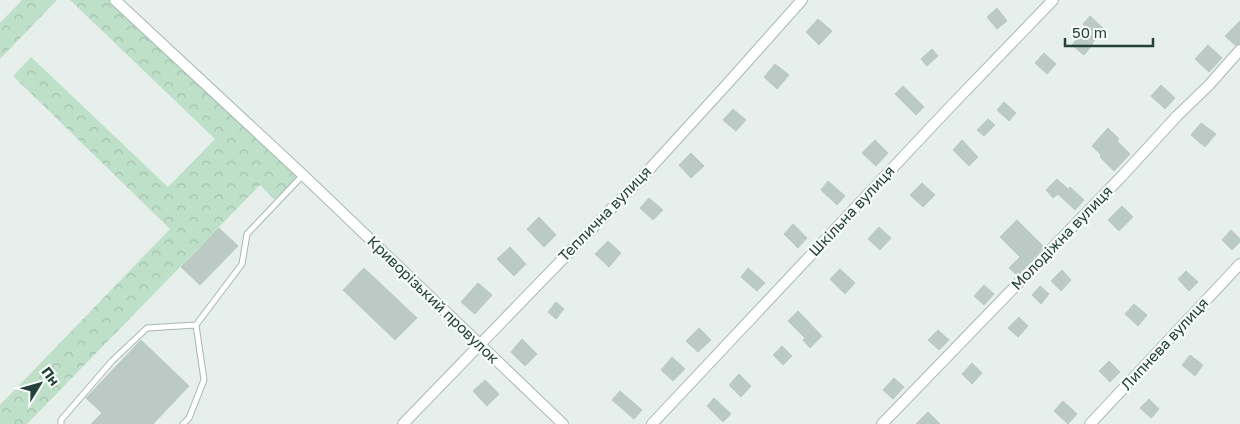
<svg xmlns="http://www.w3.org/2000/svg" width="1240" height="424" font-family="'Golos Text',sans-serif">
<defs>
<pattern id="forest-crowns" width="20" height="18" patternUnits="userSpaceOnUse" patternTransform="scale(1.25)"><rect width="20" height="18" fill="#bfe0c8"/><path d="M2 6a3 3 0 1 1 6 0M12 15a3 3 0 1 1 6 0" fill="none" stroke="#a4c1ad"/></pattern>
</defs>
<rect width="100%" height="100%" fill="#e6efeb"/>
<path fill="url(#forest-crowns)" d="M22 0H57L0 59V23Z
M70 0H115L303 175 277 202 260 185 27 424H0V405L170 229 13 76 31 57 168 187 215 139Z"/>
<path fill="#bbcac4" stroke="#b8c9c2" d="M997 8 1007 21 997 29 987 17Z
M1090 16 1105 30 1092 43 1093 44 1084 55 1072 45 1086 27 1083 24Z
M818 19 832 31 819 45 806 32Z
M1240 21V43L1235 45 1225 36Z
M1208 45 1222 58 1209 72 1195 59Z
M932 49 938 56 927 66 921 59Z
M1044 53 1056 64 1047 74 1035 63Z
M775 64 789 75 777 89 764 77Z
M1161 85 1175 98 1165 109 1151 96Z
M903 86 924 107 916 115 895 94Z
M1004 102 1016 113 1009 121 997 110Z
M733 109 746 120 736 131 723 120Z
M988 119 995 125 984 136 977 130Z
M1201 123 1216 134 1205 147 1191 135Z
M1108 128 1119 139 1117 141 1130 154 1114 171 1100 157 1101 155 1092 146Z
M875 140 888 153 876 166 862 153Z
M962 140 978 157 969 166 953 150Z
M691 153 704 166 691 178 679 165Z
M1057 179 1068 189 1070 187 1084 200 1075 210 1058 194 1053 198 1046 190Z
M828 181 845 196 837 205 821 190Z
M922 183 935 195 923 207 910 195Z
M649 198 663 210 653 220 640 208Z
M1122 206 1133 217 1119 231 1108 220Z
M539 217 556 235 544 247 527 229Z
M1017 220 1044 247 1017 275 1009 268 1020 257 1000 237Z
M793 224 807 238 798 248 784 234Z
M879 227 891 238 880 250 868 239Z
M219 228 238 246 200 285 181 267Z
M1231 230 1240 239V242L1232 250 1222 240Z
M608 241 621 253 609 267 595 254Z
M510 247 526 264 514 276 497 259Z
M364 268 417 318 395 340 343 290Z
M748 268 765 283 757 291 741 277Z
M840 269 855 283 845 294 830 279Z
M1062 270 1071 280 1061 291 1051 281Z
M1186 271 1198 282 1189 291 1178 279Z
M478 283 492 295 475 314 461 302Z
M984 285 994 294 984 305 974 296Z
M1040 286 1049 294 1041 304 1032 295Z
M556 302 564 309 556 319 548 312Z
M1134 304 1147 315 1138 326 1125 314Z
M798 311 822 336 810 348 803 340 805 338 788 321Z
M1019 317 1028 326 1018 337 1008 328Z
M699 328 711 340 698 352 686 341Z
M938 330 949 340 939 350 928 340Z
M522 339 537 354 525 366 511 352Z
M141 340 189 386 153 424H91L102 413 86 398Z
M782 346 792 356 783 365 773 355Z
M1190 355 1203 365 1195 376 1182 365Z
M672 357 685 369 673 381 661 370Z
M1109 361 1120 372 1110 382 1099 371Z
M972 363 982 373 972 384 962 374Z
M739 374 751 386 741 397 729 385Z
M894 378 904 387 893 399 883 390Z
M485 380 499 394 487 406 473 391Z
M620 391 642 410 634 419 612 400Z
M714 398 731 414 723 422 707 406Z
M1149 399 1159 409 1151 418 1140 408Z
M1063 401 1077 414 1068 424 1054 411Z
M928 412 940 424H916Z"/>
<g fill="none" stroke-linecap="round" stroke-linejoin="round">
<defs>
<path id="service" d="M61 424V420L112 361 147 328 196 325 242 264 247 234 303 175
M183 424 189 418 204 380 196 325"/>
<path id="minor" d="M115 0 303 175 563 424
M403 424 645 174 728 83 802 0
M652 424 949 108 1053 0
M882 424 1122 176 1177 116 1209 85 1240 50
M1090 424 1240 264"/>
</defs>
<use href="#service" stroke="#a8b8b2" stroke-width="7"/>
<use href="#minor" stroke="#a8b8b2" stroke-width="12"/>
<use href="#service" stroke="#fff" stroke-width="5"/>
<use href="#minor" stroke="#fff" stroke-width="10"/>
</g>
<g text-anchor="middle" stroke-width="4.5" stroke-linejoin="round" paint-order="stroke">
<g font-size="15" fill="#24423a" stroke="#f7fbf9">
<text transform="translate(852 211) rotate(-47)" y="5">Шкільна вулиця</text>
<text transform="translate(605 214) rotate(-46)" y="5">Теплична вулиця</text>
<text transform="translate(1062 238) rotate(-46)" y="5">Молодіжна вулиця</text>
<text transform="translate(433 300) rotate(44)" y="5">Криворізький провулок</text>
<text transform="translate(1165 344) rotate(-47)" y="5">Липнева вулиця</text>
</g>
</g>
<g transform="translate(40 384) rotate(53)" stroke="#f7fbf9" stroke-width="4" paint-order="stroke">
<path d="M0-4L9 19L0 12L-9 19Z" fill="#24423a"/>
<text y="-8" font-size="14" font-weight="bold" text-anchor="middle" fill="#24423a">Пн</text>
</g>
<path d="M1065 38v8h88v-8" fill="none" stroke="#24423a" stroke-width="2.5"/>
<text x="1072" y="38" font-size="15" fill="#24423a" stroke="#f7fbf9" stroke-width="4" paint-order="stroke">50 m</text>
</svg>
